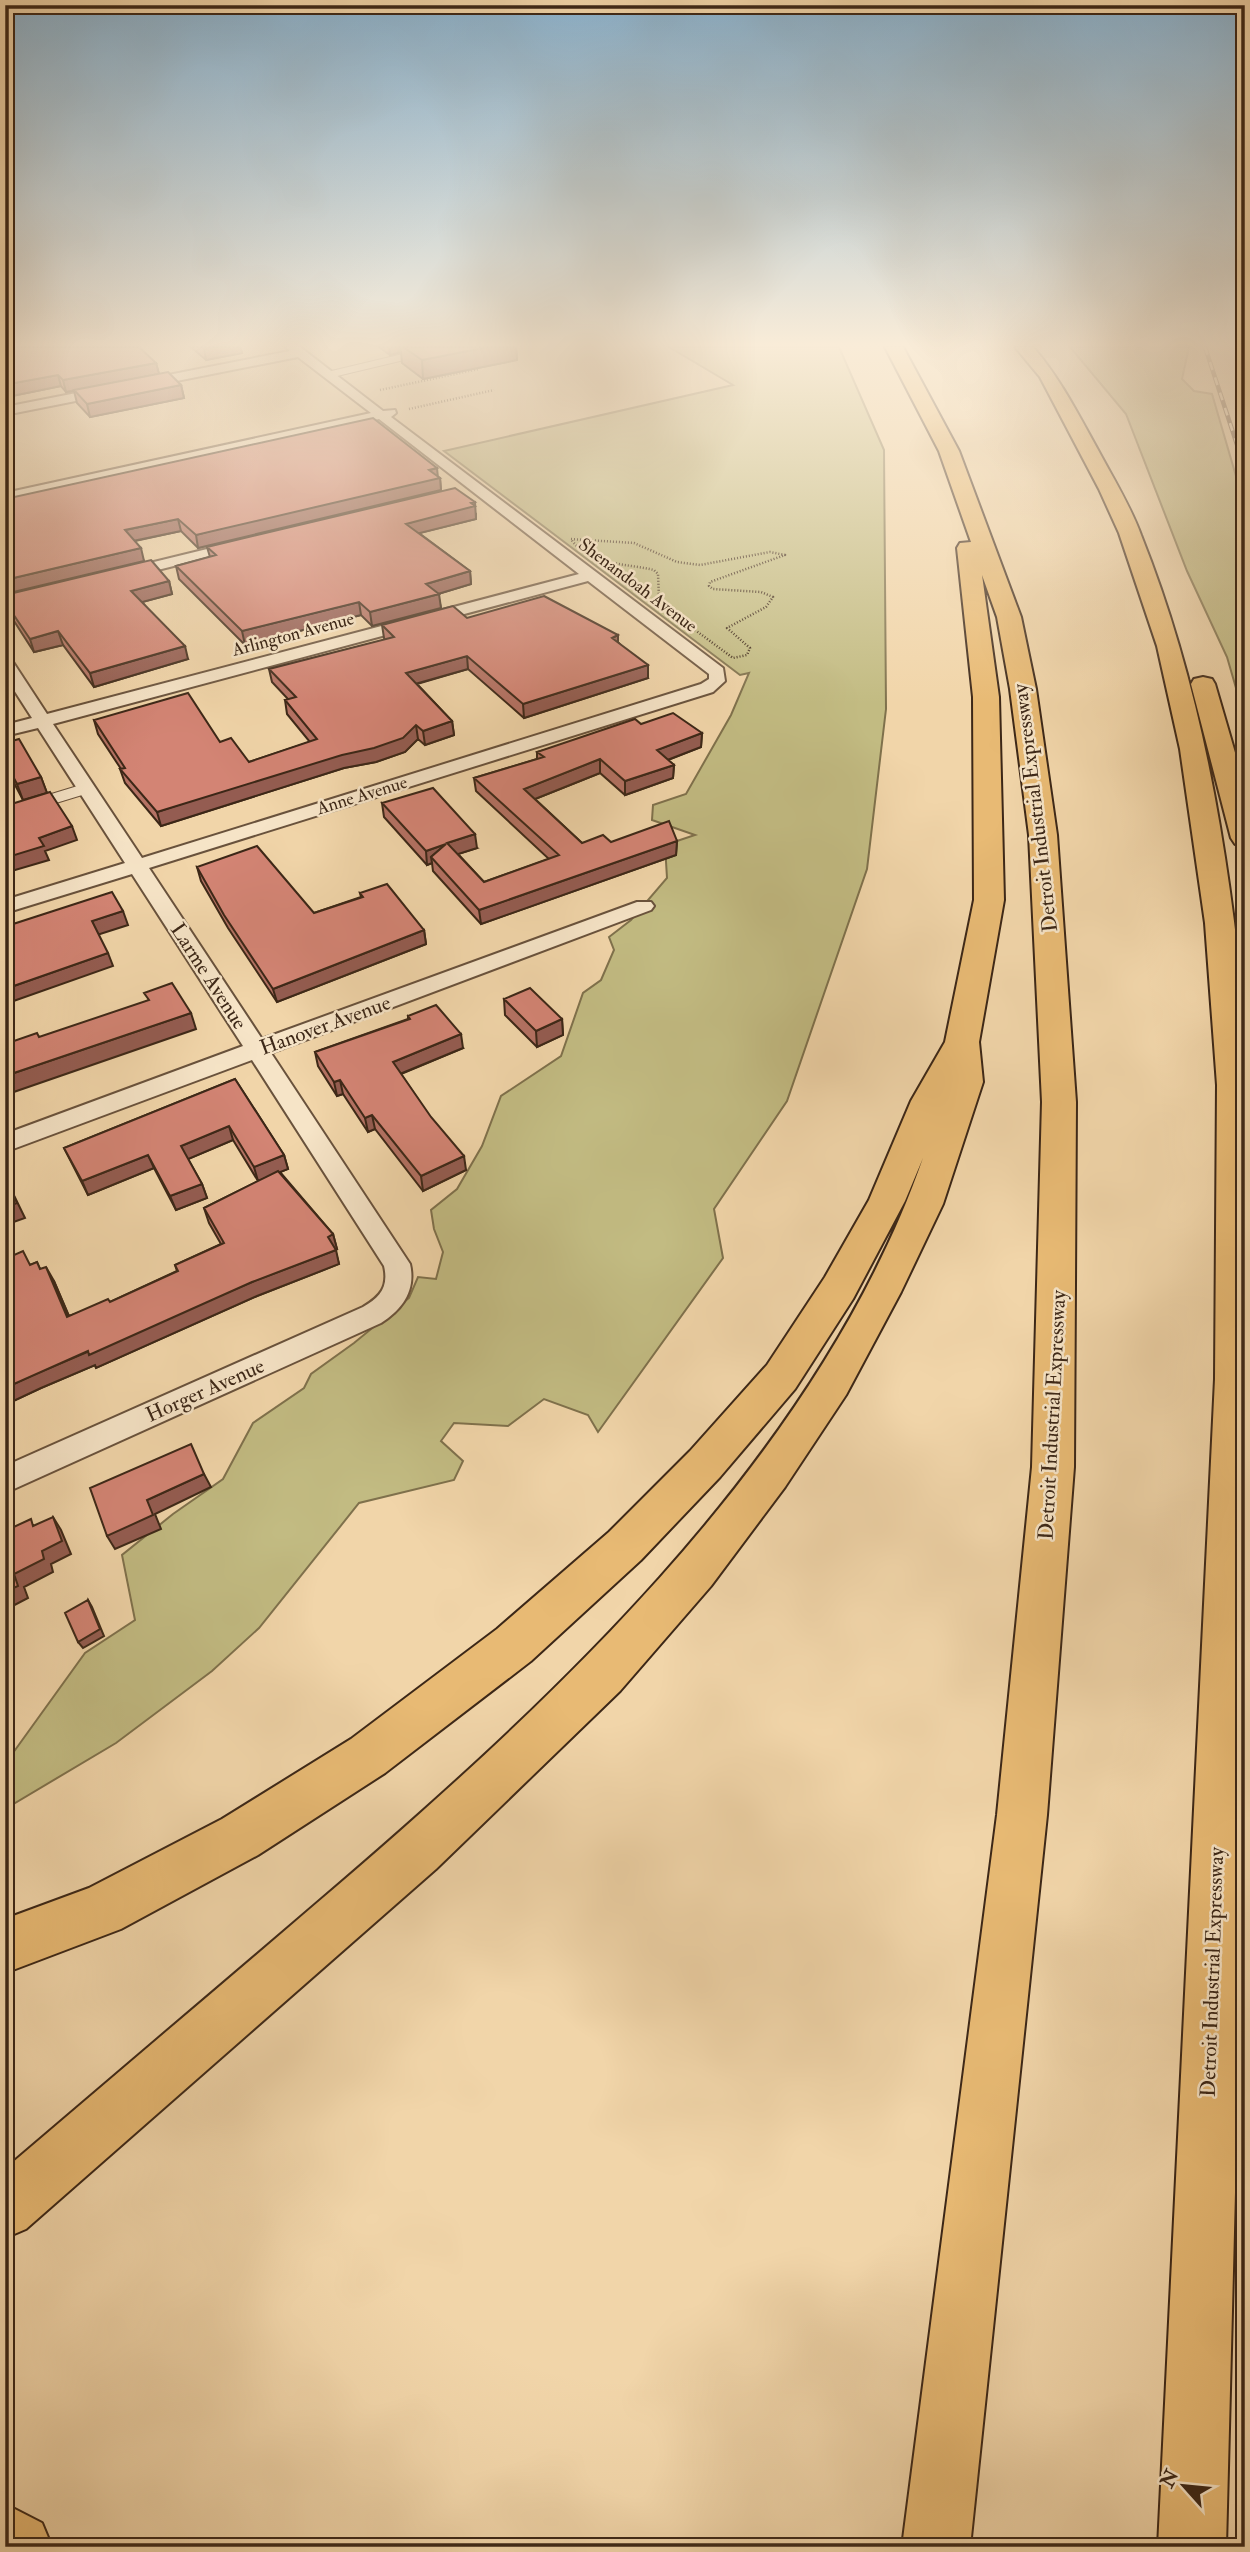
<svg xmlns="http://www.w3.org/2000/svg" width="1250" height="2552" font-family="'IM FELL Double Pica',serif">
<rect width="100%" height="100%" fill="#f1d5a9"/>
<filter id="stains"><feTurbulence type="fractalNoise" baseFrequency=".00286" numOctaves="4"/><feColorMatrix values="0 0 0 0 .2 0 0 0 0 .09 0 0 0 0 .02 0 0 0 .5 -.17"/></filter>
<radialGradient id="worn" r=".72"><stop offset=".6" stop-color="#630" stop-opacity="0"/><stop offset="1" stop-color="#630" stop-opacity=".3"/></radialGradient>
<path fill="#c2bb82" stroke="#7f714c" stroke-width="2" d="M669 347H839L884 450 886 709 867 869 787 1101 714 1209 723 1258 598 1432 588 1415 544 1399 508 1426 454 1423 441 1441 463 1461 454 1480 359 1503 259 1628 212 1671 116 1743 5 1809V1764L85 1653 135 1620 122 1555 173 1514 223 1479 253 1423 304 1388 311 1374 354 1343 409 1298 418 1277 436 1279 443 1252 434 1229 431 1210 457 1189 482 1146 501 1096 561 1056 583 993 601 980 614 950 609 937 631 920 667 878 665 845 695 835 652 820 653 805 686 794 731 715 749 673 740 675 444 451 733 385Z
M1070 347H1189L1182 379 1194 391 1212 394 1245 507V719L1227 657 1187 571 1126 414Z"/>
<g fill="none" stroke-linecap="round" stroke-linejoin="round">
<defs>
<path id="lane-far1" d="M328 375 416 354"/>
<path id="lane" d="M39 803 88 788"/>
<path id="street" d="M286 347H300L383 411 395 410 396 413 391 417 723 668 725 681 713 692 149 868 262 1039 637 902H651L654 906 651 910 271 1053 410 1264C416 1290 403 1309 381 1323L5 1493V1466L363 1307C380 1297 389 1287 384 1266L252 1060 5 1152V1134L243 1046 132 874 5 913V900L125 863 38 728 5 736V725L32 718 5 676V658L11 659 47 714 579 574 379 419 5 501V493L371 413 298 357 5 415V407L290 351ZM588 581 709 674V679L701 684 142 858 53 724Z
M244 540 251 544 249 547 122 579 114 574 117 571Z"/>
<path id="highway" d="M885 347H903L959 451 1021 617 1036 689 1057 835 1076 1102 1074 1467 1047 1815 970 2547H902L997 1815 1032 1467 1042 1102 1029 835 1010 689 997 617 982 575 999 697 1004 900 979 1042 983 1082 943 1204 901 1292 846 1395 785 1487 711 1586 620 1691 436 1869 26 2229 5 2238V2169C102 2086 199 2004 296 1921 538 1715 815 1466 923 1158L905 1201 853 1299 795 1389 720 1477 641 1560 531 1661 385 1773 258 1855 121 1929 5 1973V1919L89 1888 222 1819 351 1739 497 1629 609 1532 690 1451 767 1365 825 1277 869 1200 911 1101 945 1042 974 900 973 697 957 548 960 543 971 542 939 451Z
M1015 347H1033C1060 378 1078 414 1098 450 1113 478 1130 505 1141 535 1203 690 1229 855 1245 1020V1799L1226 2547H1158L1215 1379 1217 1085 1205 923 1180 749 1157 646 1119 533 1099 489 1040 377Z
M1203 677 1212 679 1215 684 1245 787V846L1235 844 1231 838 1191 684 1194 679Z
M5 2504 42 2523 52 2547H5Z"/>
</defs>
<use href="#lane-far1" stroke="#69523c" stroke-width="8"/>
<use href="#lane" stroke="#69523c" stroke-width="12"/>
<use href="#street" stroke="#69523c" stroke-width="4"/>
<use href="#highway" stroke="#3c2717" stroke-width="4"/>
<path stroke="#3c2717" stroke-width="2.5" stroke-dasharray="1 2" stroke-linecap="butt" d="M380 390 479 369
M409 409 494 390
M571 539 634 543 677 562 700 565 770 552 785 555 710 582 709 586 713 589 761 592 773 597 766 607 727 628 750 648 747 655 733 658 664 607 659 598 658 574 654 570C625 563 589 566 571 539Z"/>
<use href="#lane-far1" stroke="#f6e4c7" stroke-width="6"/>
<use href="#lane" stroke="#f6e4c7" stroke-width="10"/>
<use href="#street" fill="#f6e4c7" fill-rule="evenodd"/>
<use href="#highway" fill="#e8ba74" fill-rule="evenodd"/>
<defs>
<path id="rail" d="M1205 347 1245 469"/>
</defs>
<use href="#rail" stroke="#3c2717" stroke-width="4.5"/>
<use href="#rail" stroke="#f6e4c7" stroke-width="2.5" stroke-dasharray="8" stroke-linecap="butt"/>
</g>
<path fill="#b57264" stroke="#3c2717" stroke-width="2" d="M5 347 156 363 159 374 181 385 184 398 90 417 77 403 74 391 66 392 61 386 12 396 5 388Z
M191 347H240L242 353 206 360Z
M379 347H516L517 360 423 379 402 363 401 352 390 355Z
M438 477 440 478 441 490 198 548 181 531 135 541 144 561 5 499Z
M476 514V519L419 533 470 571 471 584 438 594 441 608 372 626 361 615 245 645 179 579 176 566 210 557 207 547Z
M169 581 172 594 142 602 188 659 94 687 63 645 34 652 5 607V595Z
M467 618 618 635V642L648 678 524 718 468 669 417 684 452 721 454 735 425 745 418 739 405 752 376 762 344 768 161 826 125 783 120 769H121L98 734 94 720 220 742 249 762 310 742 287 714 285 700 288 699 272 682 269 669 385 640 384 638 382 625Z
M641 724 702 733 701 747 668 760 674 765 673 778 625 795 600 773 535 799 582 843 677 841 676 855 481 924 433 871 432 863 427 865 384 817 382 803 477 848 458 854 484 882 549 859 476 791 474 778 537 759V752Z
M5 743 41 777 47 793 23 800 5 766Z
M197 867 314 913 361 897 360 893 424 930 426 944 277 1002 228 928 201 881Z
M504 999 562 1019 563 1035 537 1047 505 1015Z
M408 1016 463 1048 401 1074 466 1170 423 1191 375 1129 368 1132 343 1094 337 1096 318 1066 315 1052 408 1019Z
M235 1079 284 1155 288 1169 280 1172 333 1234 337 1249H335L339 1264 257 1296 96 1368 95 1365 41 1388 5 1405V1238L13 1255 30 1265 37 1262 40 1269 54 1281 69 1316 110 1302 177 1271 175 1265 221 1244 209 1223 204 1208 258 1181 233 1140 188 1159 202 1184 207 1198 176 1210 154 1168 88 1195 64 1148Z"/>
<path fill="#945c51" stroke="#3c2717" stroke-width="2" d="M209 347H240L242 353 206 360 204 348Z
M389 347H400L401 352 390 355Z
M488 347H516L517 360 423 379 422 360Z
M156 363 159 374 66 392 63 380Z
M58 375 61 386 12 396 9 384Z
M181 385 184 398 90 417 87 404Z
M437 468 438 478H440L441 490 198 548 196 535Z
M475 502 476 519 408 536 406 524Z
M178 519 181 531 128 542 125 530Z
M141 548 144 561 5 594V580Z
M470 571 471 584 428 597 426 584Z
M169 581 172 594 135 604 131 591Z
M439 594 441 608 372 626 370 612Z
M359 602 361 615 245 645 242 631Z
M58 631 63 645 34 652 30 639Z
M618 635V648L612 638Z
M185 646 188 659 94 687 90 673Z
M467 656 468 669 408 686 406 673Z
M648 665V678L524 718 523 704Z
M452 721 454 735 425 745 423 731Z
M416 725 418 739 405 752 376 762 344 768 161 826 157 812Z
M702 733 701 747 657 764V750Z
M600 759V773L525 803 524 789Z
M674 765 673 778 625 795V781Z
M41 777 47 793 23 800 17 784Z
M72 826 77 840 45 851 49 860 5 873V858L39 838Z
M475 834 477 848 449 857 447 843Z
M677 841 676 855 481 924 479 910Z
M446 844 431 857 432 863 427 865 426 851Z
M123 911 128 925 97 935 92 921Z
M424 930 426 944 277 1002 273 989Z
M108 953 113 966 5 1004V989Z
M191 1013 196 1029 5 1095V1076Z
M562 1019 563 1035 537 1047 536 1031Z
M461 1034 463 1048 395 1076 393 1062Z
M340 1080 343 1094 337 1096 334 1082Z
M372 1115 375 1129 368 1132 365 1118Z
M229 1126 233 1140 186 1160 181 1146Z
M148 1155 154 1168 88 1195 82 1181Z
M284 1155 288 1169 258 1181 254 1167Z
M464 1156 466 1170 423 1191 421 1176Z
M5 1177 25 1218 5 1225Z
M202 1184 207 1198 176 1210 170 1196Z
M333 1234 337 1249 331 1251 328 1237Z
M336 1250 339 1264 257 1296 96 1368 95 1365 41 1388 5 1405V1388L33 1375 252 1282Z
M46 1267 54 1281 75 1331 67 1317Z
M204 1474 211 1487 155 1514 161 1529 115 1549 107 1536 147 1500Z
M53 1517 61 1530 71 1554 51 1564 53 1572 24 1587 28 1598 5 1610V1592L14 1574 42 1551Z
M88 1600 92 1607 104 1636 83 1648 78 1642Z"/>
<path fill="#d38474" stroke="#3c2717" stroke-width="2" d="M5 347H139L156 363 63 380 58 375 9 384 5 380Z
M403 347H488L422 360Z
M168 372 181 385 87 404 74 390Z
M373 418 437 468 429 470 440 478 196 535 178 519 125 530 141 548 5 580V499Z
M455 488 475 502 471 503 475 506 406 524 470 571 426 584 439 594 370 612 359 602 242 631 176 566 216 555 207 547Z
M151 560 169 581 131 591 185 646 90 673 58 631 30 639 5 602V595Z
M544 596 618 635 612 638 648 665 523 704 467 656 406 673 452 721 423 731 416 725 403 738 374 748 342 755 157 812 120 769 125 768 94 720 188 693 220 742 231 738 249 762 317 739 285 700 296 697 269 669 394 637 382 625 453 606 467 618Z
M673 713 702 733 657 750 674 765 625 781 600 759 524 789 582 843 603 835 611 842 669 821 677 841 479 910 431 857 446 844 426 851 382 803 433 788 475 834 447 843 484 882 559 855 474 778 544 757 537 752 635 719 641 724Z
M19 739 41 777 17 784 5 761V743Z
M50 792 72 826 39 838 44 846 5 858V806Z
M257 846 314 913 363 897 360 893 387 884 424 930 273 989 224 915 197 867Z
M112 892 123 911 92 921 108 953 5 989V930L8 929 7 926Z
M172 983 191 1013 5 1076V1048L10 1046 8 1043 37 1033 39 1037 149 1000 144 993Z
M530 988 562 1019 536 1031 504 999Z
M436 1005 461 1034 393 1062 431 1117 464 1156 421 1176 372 1115 365 1118 340 1080 334 1082 315 1052 410 1019 408 1016Z
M235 1079 284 1155 254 1167 229 1126 181 1146 202 1184 170 1196 148 1155 82 1181 64 1148Z
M278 1171 333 1234 328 1237 336 1250 252 1282 89 1355 88 1351 5 1388V1241L12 1256 23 1251 30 1265 37 1262 40 1269 46 1267 67 1317 108 1299 110 1302 178 1271 175 1265 224 1243 204 1208Z
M5 1177 17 1203 5 1208Z
M191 1444 204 1474 147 1500 153 1515 107 1536 90 1488Z
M53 1517 62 1541 42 1551 44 1559 14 1574 18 1586 5 1592V1531L31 1519 33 1526Z
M88 1600 100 1629 78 1642 65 1613Z"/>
<linearGradient id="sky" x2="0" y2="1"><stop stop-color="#8bb5d3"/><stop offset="0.49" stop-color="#f9ecd8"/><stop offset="1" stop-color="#f9ecd8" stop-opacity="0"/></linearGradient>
<rect width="1250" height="704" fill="url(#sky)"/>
<g text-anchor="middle" stroke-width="5" stroke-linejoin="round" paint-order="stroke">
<g font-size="18" fill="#3c2717" stroke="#f6e4c7">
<text transform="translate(638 585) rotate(37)" y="6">Shenandoah Avenue</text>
<text transform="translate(293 634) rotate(-15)" y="6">Arlington Avenue</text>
<text transform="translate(362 795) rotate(-17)" y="6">Anne Avenue</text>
</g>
<g font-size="21" fill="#3c2717" stroke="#f6e4c7">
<text transform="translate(1035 808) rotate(-97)" y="7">Detroit Industrial Expressway</text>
<text transform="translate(209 976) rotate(57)" y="7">Larme Avenue</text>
<text transform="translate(325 1025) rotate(-20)" y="7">Hanover Avenue</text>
<text transform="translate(205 1390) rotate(-24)" y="7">Horger Avenue</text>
<text transform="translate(1052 1415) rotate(-87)" y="7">Detroit Industrial Expressway</text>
<text transform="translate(1212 1972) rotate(-88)" y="7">Detroit Industrial Expressway</text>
</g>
</g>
<rect width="1250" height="2552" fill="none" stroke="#f1d5a9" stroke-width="28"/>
<rect x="7" y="7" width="1236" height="2538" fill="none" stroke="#3c2717" stroke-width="3.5"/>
<rect x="14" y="14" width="1222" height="2524" fill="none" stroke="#3c2717" stroke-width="2"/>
<g transform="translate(1184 2486) rotate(297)" stroke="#f6e4c7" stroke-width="5" paint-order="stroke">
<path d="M0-5L12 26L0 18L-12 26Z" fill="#3c2717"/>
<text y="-10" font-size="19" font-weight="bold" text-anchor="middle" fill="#3c2717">N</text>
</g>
<rect width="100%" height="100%" filter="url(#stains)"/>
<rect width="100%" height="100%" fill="url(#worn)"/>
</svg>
